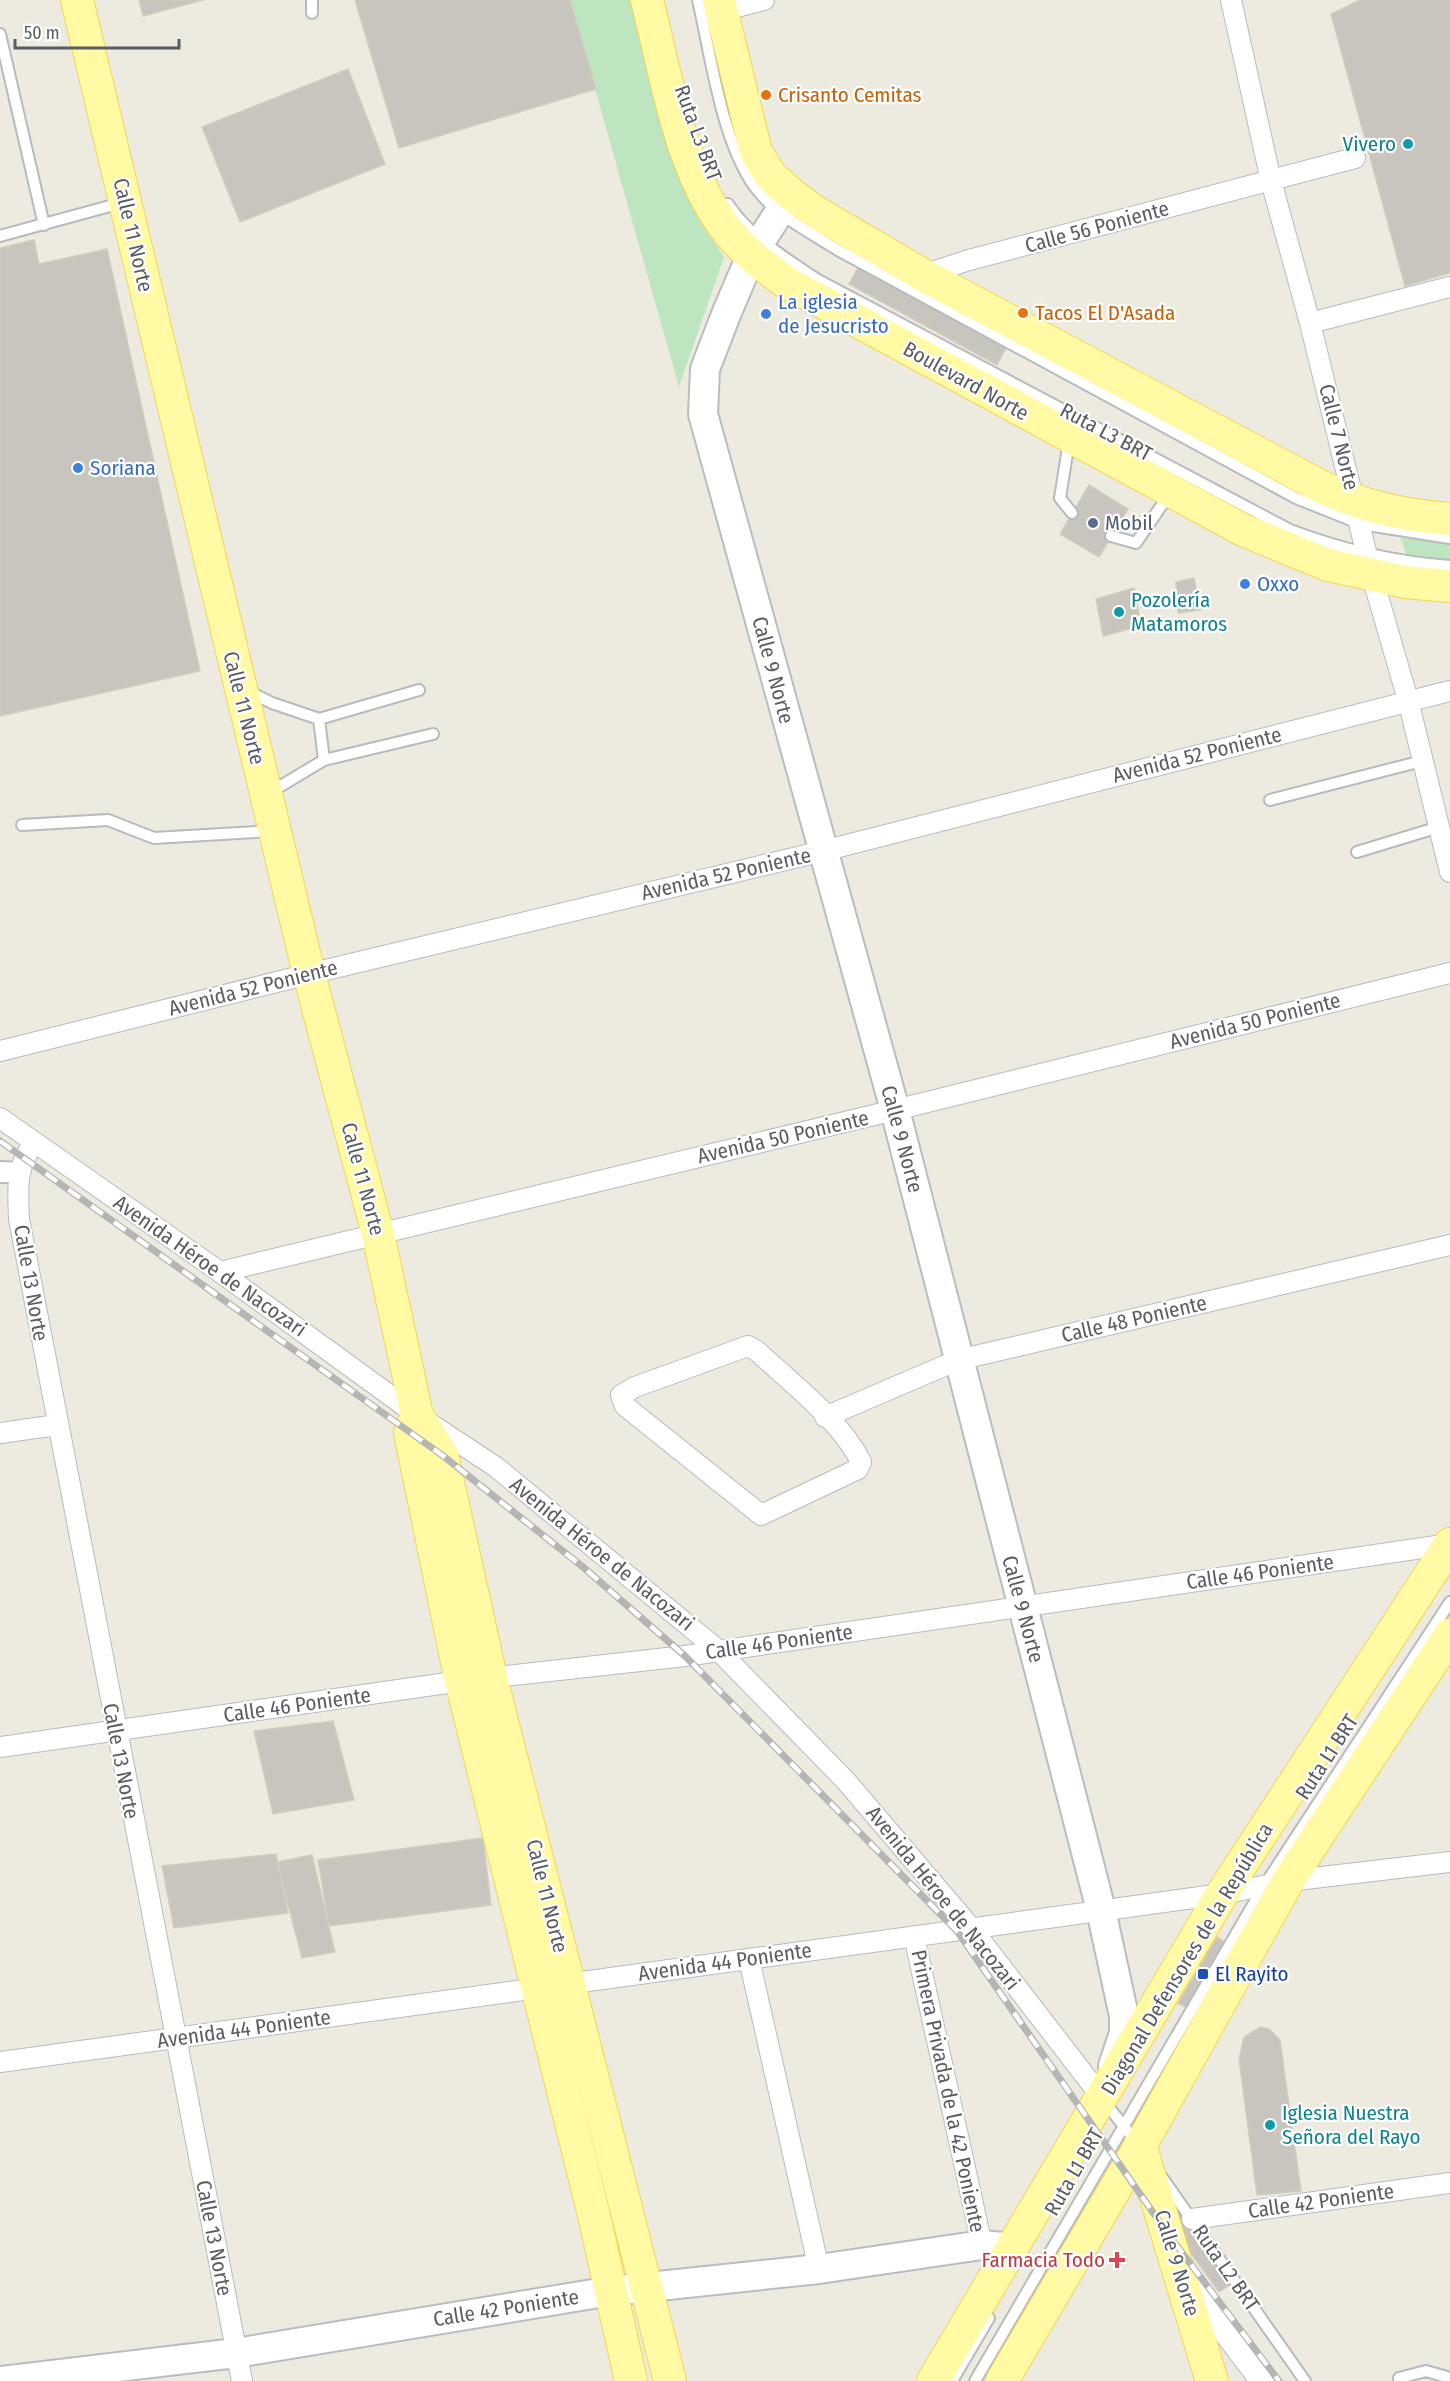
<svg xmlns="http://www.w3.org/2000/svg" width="1450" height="2381" font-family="'Fira Sans Condensed',sans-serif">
<rect width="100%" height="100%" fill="#edebe0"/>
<path fill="#bce5c0" d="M570 0H635L673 146 701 223 724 257 679 387Z
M1400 538 1450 542V561L1407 556Z"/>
<path fill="#c7c5be" stroke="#d1cdbf" stroke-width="1.5" d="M139 0H203L143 16Z
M355 0H570L596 89 399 148Z
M1360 0H1450V273L1405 286 1331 14Z
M348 69 385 164 240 222 202 127Z
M34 240 39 264 107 249 200 671 0 716V248Z
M859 266 1007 346 997 365 849 284Z
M1089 485 1128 509 1099 557 1060 534Z
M1194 578 1200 610 1178 613 1176 582Z
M1134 588 1141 626 1103 636 1096 599Z
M333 1721 354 1800 273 1814 254 1731Z
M483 1838 491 1905 329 1926 318 1860Z
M276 1854 288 1913 174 1928 162 1866Z
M312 1855 335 1952 302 1958 277 1862Z
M1217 1937 1228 1944 1189 2009 1178 2003Z
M1260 2027 1269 2029 1280 2040 1301 2191 1257 2195 1239 2059 1244 2037Z
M1176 2207 1231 2284 1219 2292 1164 2216Z"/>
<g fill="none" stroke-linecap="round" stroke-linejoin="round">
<defs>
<path id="service" d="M312 0V13
M698 0C711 56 722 146 758 191 778 216 811 233 838 250L1296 498 1361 524 1450 538
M0 34 44 225
M728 204C749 236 786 259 818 280L1290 530C1343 550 1394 562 1450 566
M0 236 121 203
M1069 441 1060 498 1072 513
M1111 536 1136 543 1170 493
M248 691 272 703 319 719 324 760 269 793
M319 719 419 690
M324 760 433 734
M1270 800 1422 761
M22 825 108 820 154 838 271 831
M1357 852 1439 827
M0 1167 21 1168
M0 1177H19
M1103 2100 1138 2144
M1161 2176 1305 2381
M1399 2378 1426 2371 1447 2377V2381
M952 2381 989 2318
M975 2381 1264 1886 1450 1602"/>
<path id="minor" d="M1231 0 1271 181 1310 323 1372 576 1408 700 1450 872
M721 11 764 0
M923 275 969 260 1355 158
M1310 323 1450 287
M0 1051 309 974 823 851 1450 691
M0 1118 220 1272 417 1415 496 1467 718 1650 846 1781 972 1929 1103 2099
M34 1143C15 1168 18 1189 19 1219L242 2381
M220 1272 895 1110 1450 973
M748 1346 757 1351C790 1382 841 1421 861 1462L858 1469 761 1515 625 1406 621 1395 635 1387Z
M825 1417 958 1360 1450 1245
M0 1433 57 1425
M0 1747 461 1681 685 1656 1450 1544
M914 1936 982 2245
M749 1959 819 2269
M0 2062 1222 1894 1288 1881 1450 1862
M1192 2219 1450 2183"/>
<path id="tertiary" d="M1184 2276 1264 2381"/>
<path id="secondary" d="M791 194 751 256 727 312 705 369 703 414 895 1110 1101 1910 1124 2016V2033L1113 2066
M0 2381 236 2353 611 2291 819 2269 982 2245 1013 2248"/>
<path id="primary" d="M77 0 309 974 378 1234 417 1415 442 1455 491 1678 670 2381
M647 0C666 73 678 162 723 225 739 248 764 266 787 283L1243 530 1328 565 1405 582 1450 586
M719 0 756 152 771 176 791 194 814 211 923 275 1320 486C1363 507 1402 515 1450 519
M417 1415 410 1433 461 1681 593 2211 631 2381
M1140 2145 1212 2381
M933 2381 1222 1894 1450 1544
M1002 2381 1138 2150 1288 1881 1450 1635"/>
</defs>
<use href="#service" stroke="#b8bac0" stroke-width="14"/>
<use href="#minor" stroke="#b8bac0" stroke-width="22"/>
<use href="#tertiary" stroke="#b8bac0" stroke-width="28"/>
<use href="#secondary" stroke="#b9bcc3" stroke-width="32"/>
<use href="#primary" stroke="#f3d653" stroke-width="34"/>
<use href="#service" stroke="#fff" stroke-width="10"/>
<use href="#minor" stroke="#fff" stroke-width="20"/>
<use href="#tertiary" stroke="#fff" stroke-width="26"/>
<use href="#secondary" stroke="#fff" stroke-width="28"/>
<use href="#primary" stroke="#fffaa3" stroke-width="32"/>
<defs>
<path id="rail" d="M0 1141 442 1455 583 1567 685 1656 957 1931 1168 2234 1279 2381"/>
</defs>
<use href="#rail" stroke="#b4b5b5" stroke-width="7"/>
<use href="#rail" stroke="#fff" stroke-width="4.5" stroke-dasharray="14" stroke-linecap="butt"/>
</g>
<g fill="#e8710a" stroke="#fff" stroke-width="2">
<circle cx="766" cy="95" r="6"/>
<circle cx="1023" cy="313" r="6"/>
</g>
<g fill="#0f9aa8" stroke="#fff" stroke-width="2">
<circle cx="1408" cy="144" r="6"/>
<circle cx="1119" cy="612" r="6"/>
<circle cx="1270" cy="2125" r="6"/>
</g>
<g fill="#3f7fe0" stroke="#fff" stroke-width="2">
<circle cx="766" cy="314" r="6"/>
<circle cx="78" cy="468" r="6"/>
<circle cx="1245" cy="584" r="6"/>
</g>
<circle fill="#5c6f8a" stroke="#fff" stroke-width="2" cx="1093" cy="523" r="6"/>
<rect fill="#1a4fb4" stroke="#fff" stroke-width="2" x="1197" y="1968" width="12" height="12" rx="3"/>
<path fill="#e0444e" stroke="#fff" stroke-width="2" d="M1114 2251h6v6h6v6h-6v6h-6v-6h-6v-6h6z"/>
<g text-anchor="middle" stroke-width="4.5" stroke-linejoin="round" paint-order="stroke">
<g font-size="21" fill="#c56008" stroke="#fff" text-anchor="start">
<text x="778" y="102">Crisanto Cemitas</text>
<text x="1035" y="320">Tacos El D'Asada</text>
</g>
<g font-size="21" fill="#595c62" stroke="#fff">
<text transform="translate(698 133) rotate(70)" y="7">Ruta L3 BRT</text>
<text transform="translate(1097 227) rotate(-15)" y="7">Calle 56 Poniente</text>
<text transform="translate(133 235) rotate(77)" y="7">Calle 11 Norte</text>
<text transform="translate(966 381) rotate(29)" y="7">Boulevard Norte</text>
<text transform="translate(1106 432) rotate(28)" y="7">Ruta L3 BRT</text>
<text transform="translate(1339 437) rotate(76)" y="7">Calle 7 Norte</text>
<text transform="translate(773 670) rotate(75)" y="7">Calle 9 Norte</text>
<text transform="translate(244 708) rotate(76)" y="7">Calle 11 Norte</text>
<text transform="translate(1197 755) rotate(-14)" y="7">Avenida 52 Poniente</text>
<text transform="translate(726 874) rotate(-13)" y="7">Avenida 52 Poniente</text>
<text transform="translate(253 988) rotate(-14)" y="7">Avenida 52 Poniente</text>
<text transform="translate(1255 1021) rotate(-14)" y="7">Avenida 50 Poniente</text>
<text transform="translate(783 1137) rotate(-13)" y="7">Avenida 50 Poniente</text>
<text transform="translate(902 1139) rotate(75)" y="7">Calle 9 Norte</text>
<text transform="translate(363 1179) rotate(75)" y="7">Calle 11 Norte</text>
<text transform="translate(210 1266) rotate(35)" y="7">Avenida Héroe de Nacozari</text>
<text transform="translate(31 1283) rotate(80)" y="7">Calle 13 Norte</text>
<text transform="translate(1134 1319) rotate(-13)" y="7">Calle 48 Poniente</text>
<text transform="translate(602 1554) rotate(39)" y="7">Avenida Héroe de Nacozari</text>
<text transform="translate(1260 1572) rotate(-8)" y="7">Calle 46 Poniente</text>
<text transform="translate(1023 1609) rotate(75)" y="7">Calle 9 Norte</text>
<text transform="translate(779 1642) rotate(-8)" y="7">Calle 46 Poniente</text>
<text transform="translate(297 1705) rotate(-8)" y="7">Calle 46 Poniente</text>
<text transform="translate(1327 1757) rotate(-57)" y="7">Ruta L1 BRT</text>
<text transform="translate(121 1761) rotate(79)" y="7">Calle 13 Norte</text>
<text transform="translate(547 1896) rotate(76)" y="7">Calle 11 Norte</text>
<text transform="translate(943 1898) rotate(51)" y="7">Avenida Héroe de Nacozari</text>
<text transform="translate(1187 1959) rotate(-59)" y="7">Diagonal Defensores de la República</text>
<text transform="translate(725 1962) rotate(-8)" y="7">Avenida 44 Poniente</text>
<text transform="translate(244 2029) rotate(-8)" y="7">Avenida 44 Poniente</text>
<text transform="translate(948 2091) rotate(78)" y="7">Primera Privada de la 42 Poniente</text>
<text transform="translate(1074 2172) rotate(-60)" y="7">Ruta L1 BRT</text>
<text transform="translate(1321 2201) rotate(-8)" y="7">Calle 42 Poniente</text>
<text transform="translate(214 2238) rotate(79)" y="7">Calle 13 Norte</text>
<text transform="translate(1177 2263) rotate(73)" y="7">Calle 9 Norte</text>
<text transform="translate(1226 2268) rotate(55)" y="7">Ruta L2 BRT</text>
<text transform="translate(506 2308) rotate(-9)" y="7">Calle 42 Poniente</text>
</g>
<g font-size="21" fill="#0d838f" stroke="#fff" text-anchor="start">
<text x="1396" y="151" text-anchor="end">Vivero</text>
<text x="1131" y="607">Pozolería<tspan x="1131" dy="24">Matamoros</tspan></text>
<text x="1282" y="2120">Iglesia Nuestra<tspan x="1282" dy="24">Señora del Rayo</tspan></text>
</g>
<g font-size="21" fill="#366cbe" stroke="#fff" text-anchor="start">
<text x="778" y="309">La iglesia<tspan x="778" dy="24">de Jesucristo</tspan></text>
<text x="90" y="475">Soriana</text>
<text x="1257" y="591">Oxxo</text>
</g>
<g font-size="21" fill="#4e5e75" stroke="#fff" text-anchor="start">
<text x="1105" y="530">Mobil</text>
</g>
<g font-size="21" fill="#164399" stroke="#fff" text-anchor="start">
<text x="1215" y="1981">El Rayito</text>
</g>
<g font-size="21" fill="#be3a42" stroke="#fff" text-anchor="end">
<text x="1105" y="2267">Farmacia Todo</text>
</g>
</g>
<path d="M15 39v9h164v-9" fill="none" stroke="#595c62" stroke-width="3"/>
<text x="24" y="39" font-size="18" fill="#595c62" stroke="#ffffff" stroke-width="4.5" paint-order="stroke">50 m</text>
</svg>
